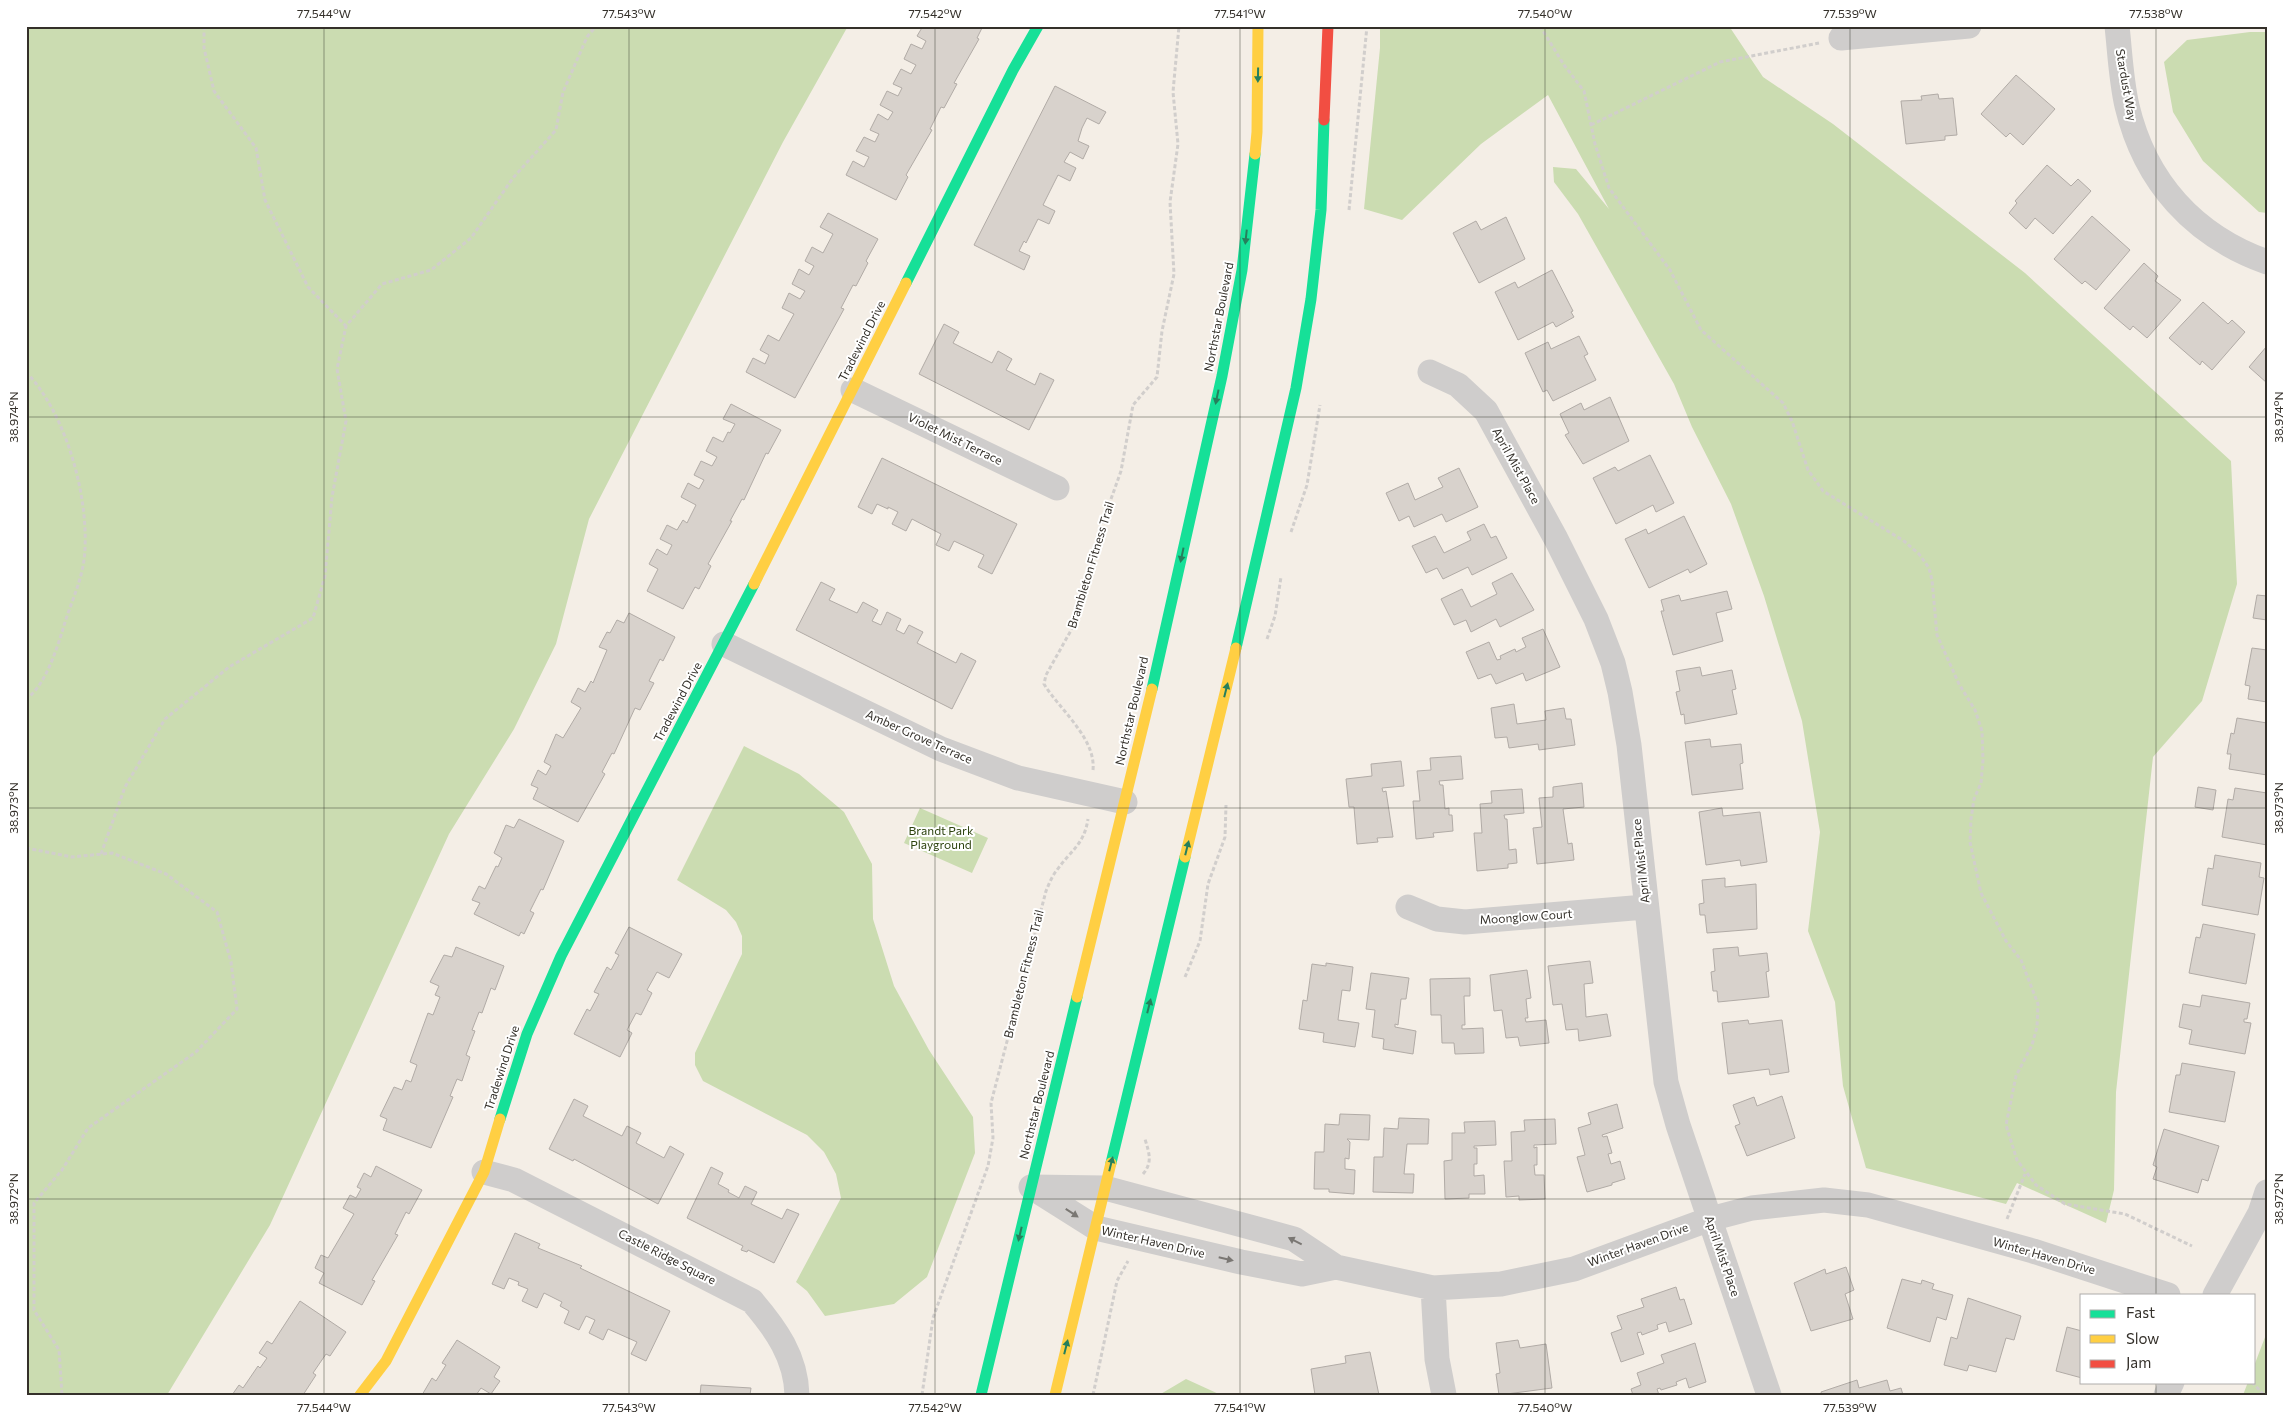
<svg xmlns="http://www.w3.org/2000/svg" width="2293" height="1421" font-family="Commissioner,sans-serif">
<rect width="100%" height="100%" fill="#f4eee6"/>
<path fill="#cbdcb1" d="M26 26H848L783 142 589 519 556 644 514 729 449 834 270 1225 167 1395H26Z
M1380 26H1729L1763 77 1833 124 2025 273 2231 461 2237 584 2202 701 2153 757 2116 1092 2114 1190 2106 1223 2017 1183 2006 1204 1866 1168 1843 1086 1835 1002 1808 931 1820 832 1802 721 1764 596 1731 504 1692 427 1674 384 1578 214 1554 182 1553 167 1576 169 1609 209 1548 95 1481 144 1402 220 1364 209 1380 48Z
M2250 32H2267V213L2259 212 2203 161 2173 112 2164 62 2187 40Z
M744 746 799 774 844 812 872 864 873 919 894 986 929 1050 973 1117 975 1153 927 1277 894 1304 825 1316 807 1291 796 1282 841 1198 836 1174 824 1152 807 1135 703 1081 695 1065V1053L742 954V936L736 922 726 910 677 880Z
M920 808 988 838 972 873 904 843Z
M2267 1332V1395H2243L2248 1382H2254V1366Z
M1186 1379 1221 1395H1159Z"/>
<path fill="#d8d2cc" stroke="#b1aba6" d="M923 26H983L977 38 979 39 954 83 957 84 944 108 941 107 930 129 932 130 906 175 908 177 896 200 846 175 853 161 864 167 869 157 856 151 864 137 875 142 879 134 870 130 878 114 888 120 893 112 880 105 887 91 898 96 902 88 893 84 901 69 911 74 916 65 904 59 911 44 922 49 926 41 917 36Z
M2016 75 2055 109 2023 145 2010 133 2006 137 1981 114Z
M1055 86 1106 112 1099 124 1087 118 1082 128 1078 141 1089 146 1083 159 1070 152 1064 162 1076 168 1070 181 1058 175 1043 205 1055 211 1049 224 1038 219 1026 243 1024 241 1019 251 1030 256 1024 270 974 245Z
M1938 94 1939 99 1953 98 1957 135 1945 136V140L1906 144 1901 101 1922 100 1921 96Z
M2047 165 2071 186 2078 179 2091 191 2053 234 2035 218 2026 229 2009 213 2017 203 2015 201Z
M828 213 878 239 866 261 868 263 856 286 853 285 841 308 844 309 795 398 746 372 753 358 765 364 769 355 760 350 768 335 779 341 794 314 782 308 789 293 800 299 805 291 792 284 799 269 809 275 814 266 805 261 812 247 823 253 833 234 820 227Z
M2092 216 2130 250 2096 290 2085 281 2082 284 2054 259Z
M1506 217 1525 259 1479 283 1453 233 1476 221 1481 230Z
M2144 263 2158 276 2155 281 2181 300 2147 338 2133 326 2130 330 2104 308Z
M1552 270 1573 311 1571 312 1574 317 1556 327 1553 322 1518 340 1495 292 1515 282 1518 288Z
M2203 302 2228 324 2232 320 2245 332 2212 370 2202 361 2200 365 2169 338Z
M944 324 959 332 953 343 992 363 998 351 1012 359 1006 370 1035 385 1040 373 1054 380 1029 430 919 374Z
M1579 336 1588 354 1584 356 1596 380 1553 401 1547 390 1543 392 1525 353 1548 342 1551 349Z
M2267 346V383L2249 367Z
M1610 397 1629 441 1583 464 1565 435 1569 433 1560 414 1581 403 1584 410Z
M731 404 781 430 768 454 766 453 744 500 742 499 730 521H732L708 564 711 566 699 589 695 587 683 609 647 591 658 569 649 564 657 549 667 555 672 545 660 539 667 525 677 530 683 520 687 523 696 505 681 497 688 483 699 489 704 480 694 475 701 461 712 466 717 457 706 451 713 437 723 442 728 432 730 433 735 424 723 419Z
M1650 455 1674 503 1656 512 1653 505 1616 524 1593 478 1615 467 1618 471Z
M882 458 1017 524 992 574 978 567 984 555 954 541 949 551 936 545 941 534 912 519 906 531 892 524 898 512 888 507V509L877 504 872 514 858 507Z
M1459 468 1478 507 1446 522 1442 514 1414 527 1409 516 1399 521 1386 493 1408 483 1415 500 1443 487 1438 478Z
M1684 516 1707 564 1690 573 1688 569 1649 588 1625 539 1646 529 1648 534Z
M1484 524 1491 538 1496 536 1507 558 1472 575 1468 567 1443 579 1437 568 1426 573 1412 546 1435 536 1444 553 1471 540 1467 532Z
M1512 573 1534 610 1500 627 1496 619 1471 632 1466 620 1454 625 1441 599 1462 589 1471 607 1497 594 1492 583Z
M821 582 835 589 829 600 857 613 863 602 878 610 872 621 881 625 887 612 901 619 896 630 904 634 909 625 923 632 917 643 956 663 961 653 976 661 952 709 796 630Z
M1727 591 1732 609 1716 613 1723 641 1673 655 1661 611H1664L1661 600 1679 595 1681 601Z
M2257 595 2267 596V620L2253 618Z
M629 613 675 637 663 661 660 659 649 681 654 683 640 710 635 708 614 754 612 753 602 772 605 774 578 822 533 799 538 788 531 785 538 770 546 775 551 766 544 762 556 734 563 738 581 708 571 702 578 688 585 692 591 681 593 683 607 650 599 647 607 632 610 633 617 620 624 623Z
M1543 629 1560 667 1526 681 1523 673 1496 684 1491 674 1478 679 1466 652 1489 642 1497 660 1501 659 1500 656 1515 649 1516 652 1526 647 1522 638Z
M2252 648 2267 650V702L2248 699 2250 686 2245 685Z
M1700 667 1702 676 1732 670 1736 689 1732 690 1737 714 1685 724 1684 714 1681 715 1676 692 1680 691 1676 671Z
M1514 704 1517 724 1546 720 1545 711 1564 708 1566 719H1571L1575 745 1539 750 1538 744 1509 748 1507 737 1495 738 1491 708Z
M2237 718 2267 723V775L2229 769 2231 754H2227L2231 733 2234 734Z
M1710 739 1711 747 1741 744 1743 763 1740 764 1743 789 1692 795 1685 742Z
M1461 756 1463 779 1439 781 1440 785H1443L1445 809 1449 808V815H1452L1453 831 1433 833 1434 837 1416 839 1413 801H1420L1417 771 1431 770 1430 758Z
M1401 761 1404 786 1382 788 1383 792 1386 791 1393 837 1377 838 1378 842 1357 844 1354 807H1349L1346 779 1372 776 1371 764Z
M1582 783 1584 807 1563 809 1568 844 1572 843 1574 860 1537 864 1533 828 1542 827 1539 798 1553 797V787Z
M2198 787 2216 790 2213 810 2195 807Z
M2235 788 2267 793V845L2222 837 2228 799 2233 800Z
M1522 789 1524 813 1504 815 1505 819H1507L1509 850 1516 849 1517 863 1508 864V868L1477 871 1474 833H1482L1480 804 1492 803 1491 791Z
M1722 808 1723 816 1760 812 1767 862 1741 866 1740 860 1706 865 1699 812Z
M519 819 564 841 543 890 541 889 530 911 534 913 524 934 521 932 519 936 474 914 480 903 472 900 479 886 485 889 496 866 498 867 502 858 494 853 506 825 514 828Z
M2215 855 2261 863 2259 877 2264 878 2258 915 2202 905 2208 868 2213 869Z
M1725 878V887L1756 884 1757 929 1707 933 1705 915H1700L1699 904 1704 903 1702 880Z
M2203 924 2255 934 2246 984 2189 973 2196 937 2200 938Z
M629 927 682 954 669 978 657 972 647 990 652 993 641 1015 636 1013 627 1030 632 1033 620 1057 574 1034 587 1009 590 1011 599 994 594 992 607 967 611 970 619 955 615 953Z
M456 947 504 966 495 990 491 988 482 1013 479 1012 472 1030 475 1031 466 1055 470 1057 462 1081 457 1079 450 1096 453 1097 431 1148 383 1130 387 1119 380 1116 394 1087 402 1090 406 1080 411 1082 417 1065 410 1062 428 1013 433 1015 440 997 435 995 439 986 430 982 444 955 452 957Z
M1738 947 1739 956 1767 953 1769 971 1766 972 1769 997 1718 1002 1717 991H1713L1711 972 1715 971 1713 949Z
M1590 961 1593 983 1584 984 1586 1017 1607 1014 1611 1036 1579 1041 1578 1029 1566 1030 1562 1004 1553 1005 1548 966Z
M1326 963 1353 967 1350 991 1342 990 1338 1020 1359 1023 1355 1047 1323 1042 1324 1033 1299 1029 1303 1000 1307 1001 1312 964 1326 966Z
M1527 970 1531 998 1526 999 1528 1018H1525L1526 1022 1546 1020 1549 1043 1520 1046 1518 1037 1506 1038 1502 1010 1494 1011 1490 975Z
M1371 973 1409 978 1406 999H1401L1398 1025 1395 1024V1027L1416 1031 1413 1054 1383 1049 1384 1039 1372 1037 1375 1010 1366 1009Z
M1470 978V996H1464L1465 1025H1462V1029L1483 1028 1484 1053 1455 1054 1454 1043H1442L1441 1015H1431L1430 979Z
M2202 995 2250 1003 2247 1019H2244V1022L2251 1023 2245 1054 2189 1044 2192 1030 2179 1027 2183 1004 2200 1007Z
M1748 1020 1749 1024 1782 1020 1789 1072 1770 1075 1769 1069 1728 1074 1722 1023Z
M2182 1063 2235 1072 2225 1122 2169 1112 2176 1075H2180Z
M1782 1096 1795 1138 1747 1156 1735 1126 1740 1124 1733 1105 1754 1097 1757 1106Z
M574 1099 588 1106 583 1116 622 1136 627 1126 641 1133 636 1143 664 1158 670 1146 684 1154 658 1204 574 1159 573 1161 549 1149Z
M1617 1104 1623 1128 1602 1135 1603 1137 1607 1136 1612 1153 1608 1154 1611 1164 1620 1161 1625 1179 1612 1183V1185L1587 1192 1577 1157 1585 1155 1578 1128 1591 1124 1588 1113Z
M1340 1114 1370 1115 1369 1140 1347 1139 1350 1142 1349 1159 1345 1158V1169L1355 1170 1354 1194 1329 1192V1189H1314L1315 1152H1324L1325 1124 1339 1125Z
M1399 1118 1429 1119 1428 1144H1407L1404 1174H1414L1413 1193 1373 1192 1374 1157H1383L1384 1128 1398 1129Z
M1555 1119 1556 1144 1534 1145V1148L1537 1147V1165H1534L1535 1175H1544L1545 1199 1519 1200V1196L1506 1197 1504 1161H1512L1511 1132 1525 1131 1524 1120Z
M1495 1121 1496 1145 1474 1146V1148H1477V1164H1474V1176L1484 1175 1485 1194H1469V1198L1445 1199 1444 1161 1452 1160V1133H1465L1464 1122Z
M2164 1129 2219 1146 2208 1181 2202 1179 2198 1193 2153 1179 2157 1167 2153 1165Z
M376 1166 422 1190 409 1214 406 1212 395 1234 398 1235 372 1280 375 1281 362 1305 319 1283 324 1273 315 1268 321 1255 328 1258 354 1214 343 1208 350 1195 356 1198 361 1189 357 1187 364 1173 371 1177Z
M711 1167 723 1173 718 1184 729 1190 728 1192 739 1198 745 1186 757 1192 751 1204 782 1219 787 1209 799 1214 774 1263 748 1250 747 1252 741 1250 743 1246 687 1218Z
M515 1233 540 1244 538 1248 582 1266 580 1268 670 1311 646 1361 631 1354 637 1342 608 1329 603 1340 589 1333 595 1320 586 1316 579 1330 564 1323 569 1311 560 1306 562 1302 544 1293 537 1308 522 1301 528 1289 518 1285 519 1282 509 1278 504 1289 492 1284Z
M1846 1267 1854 1290 1845 1294 1853 1319 1811 1331 1794 1283 1825 1269 1826 1274Z
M1902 1279 1921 1284 1922 1280 1934 1284 1932 1289 1953 1295 1946 1320 1937 1317 1930 1342 1887 1328Z
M1676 1287 1680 1300 1684 1299 1692 1324 1669 1332 1666 1322 1657 1325 1658 1329 1642 1335 1641 1332 1637 1333 1644 1354 1621 1362 1611 1333 1622 1329 1617 1316 1644 1307 1641 1299Z
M1968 1298 2021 1316 2014 1340 2006 1338 1996 1372 1969 1365 1967 1371 1944 1365 1951 1337 1957 1339Z
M300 1301 346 1332 330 1356 326 1354 313 1373 316 1375 303 1395H232L239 1385 243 1388 258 1366 260 1368 267 1358 259 1353 267 1341 272 1344Z
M2067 1327 2082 1331V1378L2056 1371Z
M457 1340 500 1367 494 1377 500 1381 491 1394 481 1388 476 1395H422L432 1378 436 1381 446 1365 442 1363Z
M1518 1340 1520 1348 1546 1344 1552 1388 1499 1395 1496 1374 1500 1373 1496 1343Z
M1695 1343 1706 1382 1689 1388 1686 1378 1676 1382 1677 1385 1661 1390 1660 1388 1657 1389 1659 1395H1633L1631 1389 1641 1385 1637 1373 1664 1363 1661 1355Z
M1370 1352 1379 1395H1315L1311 1369 1346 1363 1345 1356Z
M1857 1380 1859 1388 1887 1380 1890 1391 1901 1388 1903 1395H1822L1821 1392Z
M701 1385 751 1388 750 1395H700Z"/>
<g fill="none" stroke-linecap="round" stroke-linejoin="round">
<path stroke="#d1cecc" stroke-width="3" stroke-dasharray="4 2.5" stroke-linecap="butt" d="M204 26V48L214 91 256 148 265 200 308 287 346 326
M1540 26 1564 65 1584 91 1595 144 1609 188 1670 270 1701 330 1783 403 1792 421 1808 470 1823 491 1904 541 1919 554 1929 568 1932 580 1937 635 1959 684 1975 710 1982 731 1983 760 1981 783 1974 799 1971 819 1970 842 1981 893 2006 941 2021 960 2038 1004 2037 1027 2032 1045 2016 1076 2006 1125 2017 1160 2036 1185 2065 1204 2125 1214 2192 1246
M1591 125 1720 62 1819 43
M1349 210 1367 26
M26 372C67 414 91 502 84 560 81 583 69 607 63 629 56 651 45 686 26 699
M1291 532 1307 485 1320 405
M1267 639 1275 616 1281 577
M1093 770C1096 738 1059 709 1044 684L1046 675 1074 625 1101 534 1106 513 1121 471 1133 405 1157 377 1162 331 1174 274 1170 202 1178 144 1173 92 1179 26
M26 848 72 857 112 853 166 874 217 912 231 962 237 1009 196 1052 88 1128 62 1170 34 1203V1310L59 1350 62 1395
M101 854 125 787 165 719 229 667 313 618 325 576 332 497 346 421 337 369 346 326 382 284 431 270 471 238 513 178 556 130 563 92 587 37 596 26
M1185 977 1200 941 1208 884 1225 837 1226 805
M1143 1174C1153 1162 1149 1153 1145 1139
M2007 1219 2025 1174
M2252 1382 2264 1395
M922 1395 933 1318 988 1166 993 1138 991 1103 1046 891C1049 884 1052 876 1057 870 1071 850 1084 845 1088 819
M1093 1395 1117 1281 1128 1261"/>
<path stroke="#cfcdcc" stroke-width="25" d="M2117 26C2120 53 2121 80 2127 106 2145 182 2194 236 2267 262
M1841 38 1969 26
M1430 372 1458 385 1486 411 1556 539 1596 619 1613 663 1620 692 1629 745 1666 1082 1678 1125 1769 1395
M853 390 1057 488
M724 644 941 749 1018 778 1125 802
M1408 907 1437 919 1465 922 1645 907
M484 1172 514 1180 752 1301C776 1329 796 1357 797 1395
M1031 1187 1105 1188 1294 1239 1336 1267 1433 1288 1501 1284 1574 1269 1710 1219 1752 1208 1824 1200 1868 1205 2033 1251 2168 1295
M1031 1187 1096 1228 1241 1262 1302 1274 1336 1267
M1433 1288 1437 1359 1444 1395
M2215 1295 2260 1213 2267 1192
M2166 1395 2172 1382"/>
<path stroke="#16e098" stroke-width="11" d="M906 283 1013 70 1038 26
M1236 648 1296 388 1311 299 1321 210 1324 120
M1152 689 1222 376 1242 270 1255 154
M500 1119 527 1034 561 956 754 584
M1111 1163 1185 857
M981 1395 1077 997"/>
<path stroke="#ffcf43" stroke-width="11" d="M1255 154 1257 132 1258 26
M754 584 906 283
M1185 857 1236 648
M1077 997 1152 689
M360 1395 386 1361 484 1172 500 1119
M1055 1395 1111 1163"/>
<path stroke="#f24e42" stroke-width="11" d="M1324 120 1328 26"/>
</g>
<defs><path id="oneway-solid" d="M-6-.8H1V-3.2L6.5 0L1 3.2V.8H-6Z" transform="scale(1.25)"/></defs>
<g fill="#267f5c">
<use href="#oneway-solid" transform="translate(1258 75) rotate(91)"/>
<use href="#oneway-solid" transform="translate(1246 237) rotate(96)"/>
<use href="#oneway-solid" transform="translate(1217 397) rotate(102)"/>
<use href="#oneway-solid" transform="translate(1182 555) rotate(102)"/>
<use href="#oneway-solid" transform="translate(1226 690) rotate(-76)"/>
<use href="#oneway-solid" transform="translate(1187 848) rotate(-76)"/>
<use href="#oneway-solid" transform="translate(1149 1006) rotate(-76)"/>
<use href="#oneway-solid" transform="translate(1111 1164) rotate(-76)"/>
<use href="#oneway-solid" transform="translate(1020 1234) rotate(103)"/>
<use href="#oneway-solid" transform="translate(1066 1347) rotate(-76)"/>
</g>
<g fill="#7a7773">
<use href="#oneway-solid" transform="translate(1072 1213) rotate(33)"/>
<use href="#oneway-solid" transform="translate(1295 1241) rotate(-153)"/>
<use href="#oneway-solid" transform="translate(1226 1259) rotate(13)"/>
</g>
<path fill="none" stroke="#34302a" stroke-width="1" stroke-opacity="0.45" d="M324 26V1395M629 26V1395M935 26V1395M1240 26V1395M1545 26V1395M1850 26V1395M2156 26V1295M26 417H2267M26 808H2267M26 1199H2267M2156 1382V1395"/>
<g text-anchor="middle" stroke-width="4" stroke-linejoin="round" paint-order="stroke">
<g font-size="12" fill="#34302a" stroke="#fff">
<text transform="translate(2126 85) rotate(80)" y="4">Stardust Way</text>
<text transform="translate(1219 317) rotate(-79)" y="4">Northstar Boulevard</text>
<text transform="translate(862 341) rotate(-63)" y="4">Tradewind Drive</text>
<text transform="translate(955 439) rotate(26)" y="4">Violet Mist Terrace</text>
<text transform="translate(1516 466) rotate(61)" y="4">April Mist Place</text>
<text transform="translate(1091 565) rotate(-73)" y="4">Brambleton Fitness Trail</text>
<text transform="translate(678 702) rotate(-62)" y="4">Tradewind Drive</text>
<text transform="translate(1132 711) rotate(-77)" y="4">Northstar Boulevard</text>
<text transform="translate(919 737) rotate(24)" y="4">Amber Grove Terrace</text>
<text transform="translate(1641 861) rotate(-96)" y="4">April Mist Place</text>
<text transform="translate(1526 917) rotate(-4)" y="4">Moonglow Court</text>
<text transform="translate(1024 974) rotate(-76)" y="4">Brambleton Fitness Trail</text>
<text transform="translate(502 1068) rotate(-72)" y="4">Tradewind Drive</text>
<text transform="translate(1037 1105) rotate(-76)" y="4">Northstar Boulevard</text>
<text transform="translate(1153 1242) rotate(13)" y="4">Winter Haven Drive</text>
<text transform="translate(1638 1245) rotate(-20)" y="4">Winter Haven Drive</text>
<text transform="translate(1722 1256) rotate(71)" y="4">April Mist Place</text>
<text transform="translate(2044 1256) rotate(16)" y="4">Winter Haven Drive</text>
<text transform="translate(667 1257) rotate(27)" y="4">Castle Ridge Square</text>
</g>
<g font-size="12" fill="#2c420d" stroke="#fff">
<text x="941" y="835">Brandt Park<tspan x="941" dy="14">Playground</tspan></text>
</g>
</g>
<rect width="2293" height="1421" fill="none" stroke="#ffffff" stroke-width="55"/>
<rect x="2080" y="1294" width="175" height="90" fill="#ffffff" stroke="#aeacaa"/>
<rect x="2090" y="1310" width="25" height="8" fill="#16e098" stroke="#aeacaa"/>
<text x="2126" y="1318" font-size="15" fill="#34302a">Fast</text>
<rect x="2090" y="1335" width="25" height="8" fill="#ffcf43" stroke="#aeacaa"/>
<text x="2126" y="1344" font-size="15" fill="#34302a">Slow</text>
<rect x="2090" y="1360" width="25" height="8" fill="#f24e42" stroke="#aeacaa"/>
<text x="2126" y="1368" font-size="15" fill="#34302a">Jam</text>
<rect x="28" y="28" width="2238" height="1366" fill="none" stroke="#34302a" stroke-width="2"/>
<g font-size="12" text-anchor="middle" fill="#34302a">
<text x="324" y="18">77.544°W</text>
<text x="629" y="18">77.543°W</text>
<text x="935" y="18">77.542°W</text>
<text x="1240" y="18">77.541°W</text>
<text x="1545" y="18">77.540°W</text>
<text x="1850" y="18">77.539°W</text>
<text x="2156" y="18">77.538°W</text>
<text transform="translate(14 417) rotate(-90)" y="4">38.974°N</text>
<text transform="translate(2279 417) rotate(-90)" y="4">38.974°N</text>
<text transform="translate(14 808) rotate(-90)" y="4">38.973°N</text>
<text transform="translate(2279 808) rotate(-90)" y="4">38.973°N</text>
<text transform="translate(14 1199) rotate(-90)" y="4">38.972°N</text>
<text transform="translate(2279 1199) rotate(-90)" y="4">38.972°N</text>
<text x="324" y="1412">77.544°W</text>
<text x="629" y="1412">77.543°W</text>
<text x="935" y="1412">77.542°W</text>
<text x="1240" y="1412">77.541°W</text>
<text x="1545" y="1412">77.540°W</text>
<text x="1850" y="1412">77.539°W</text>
</g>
</svg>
